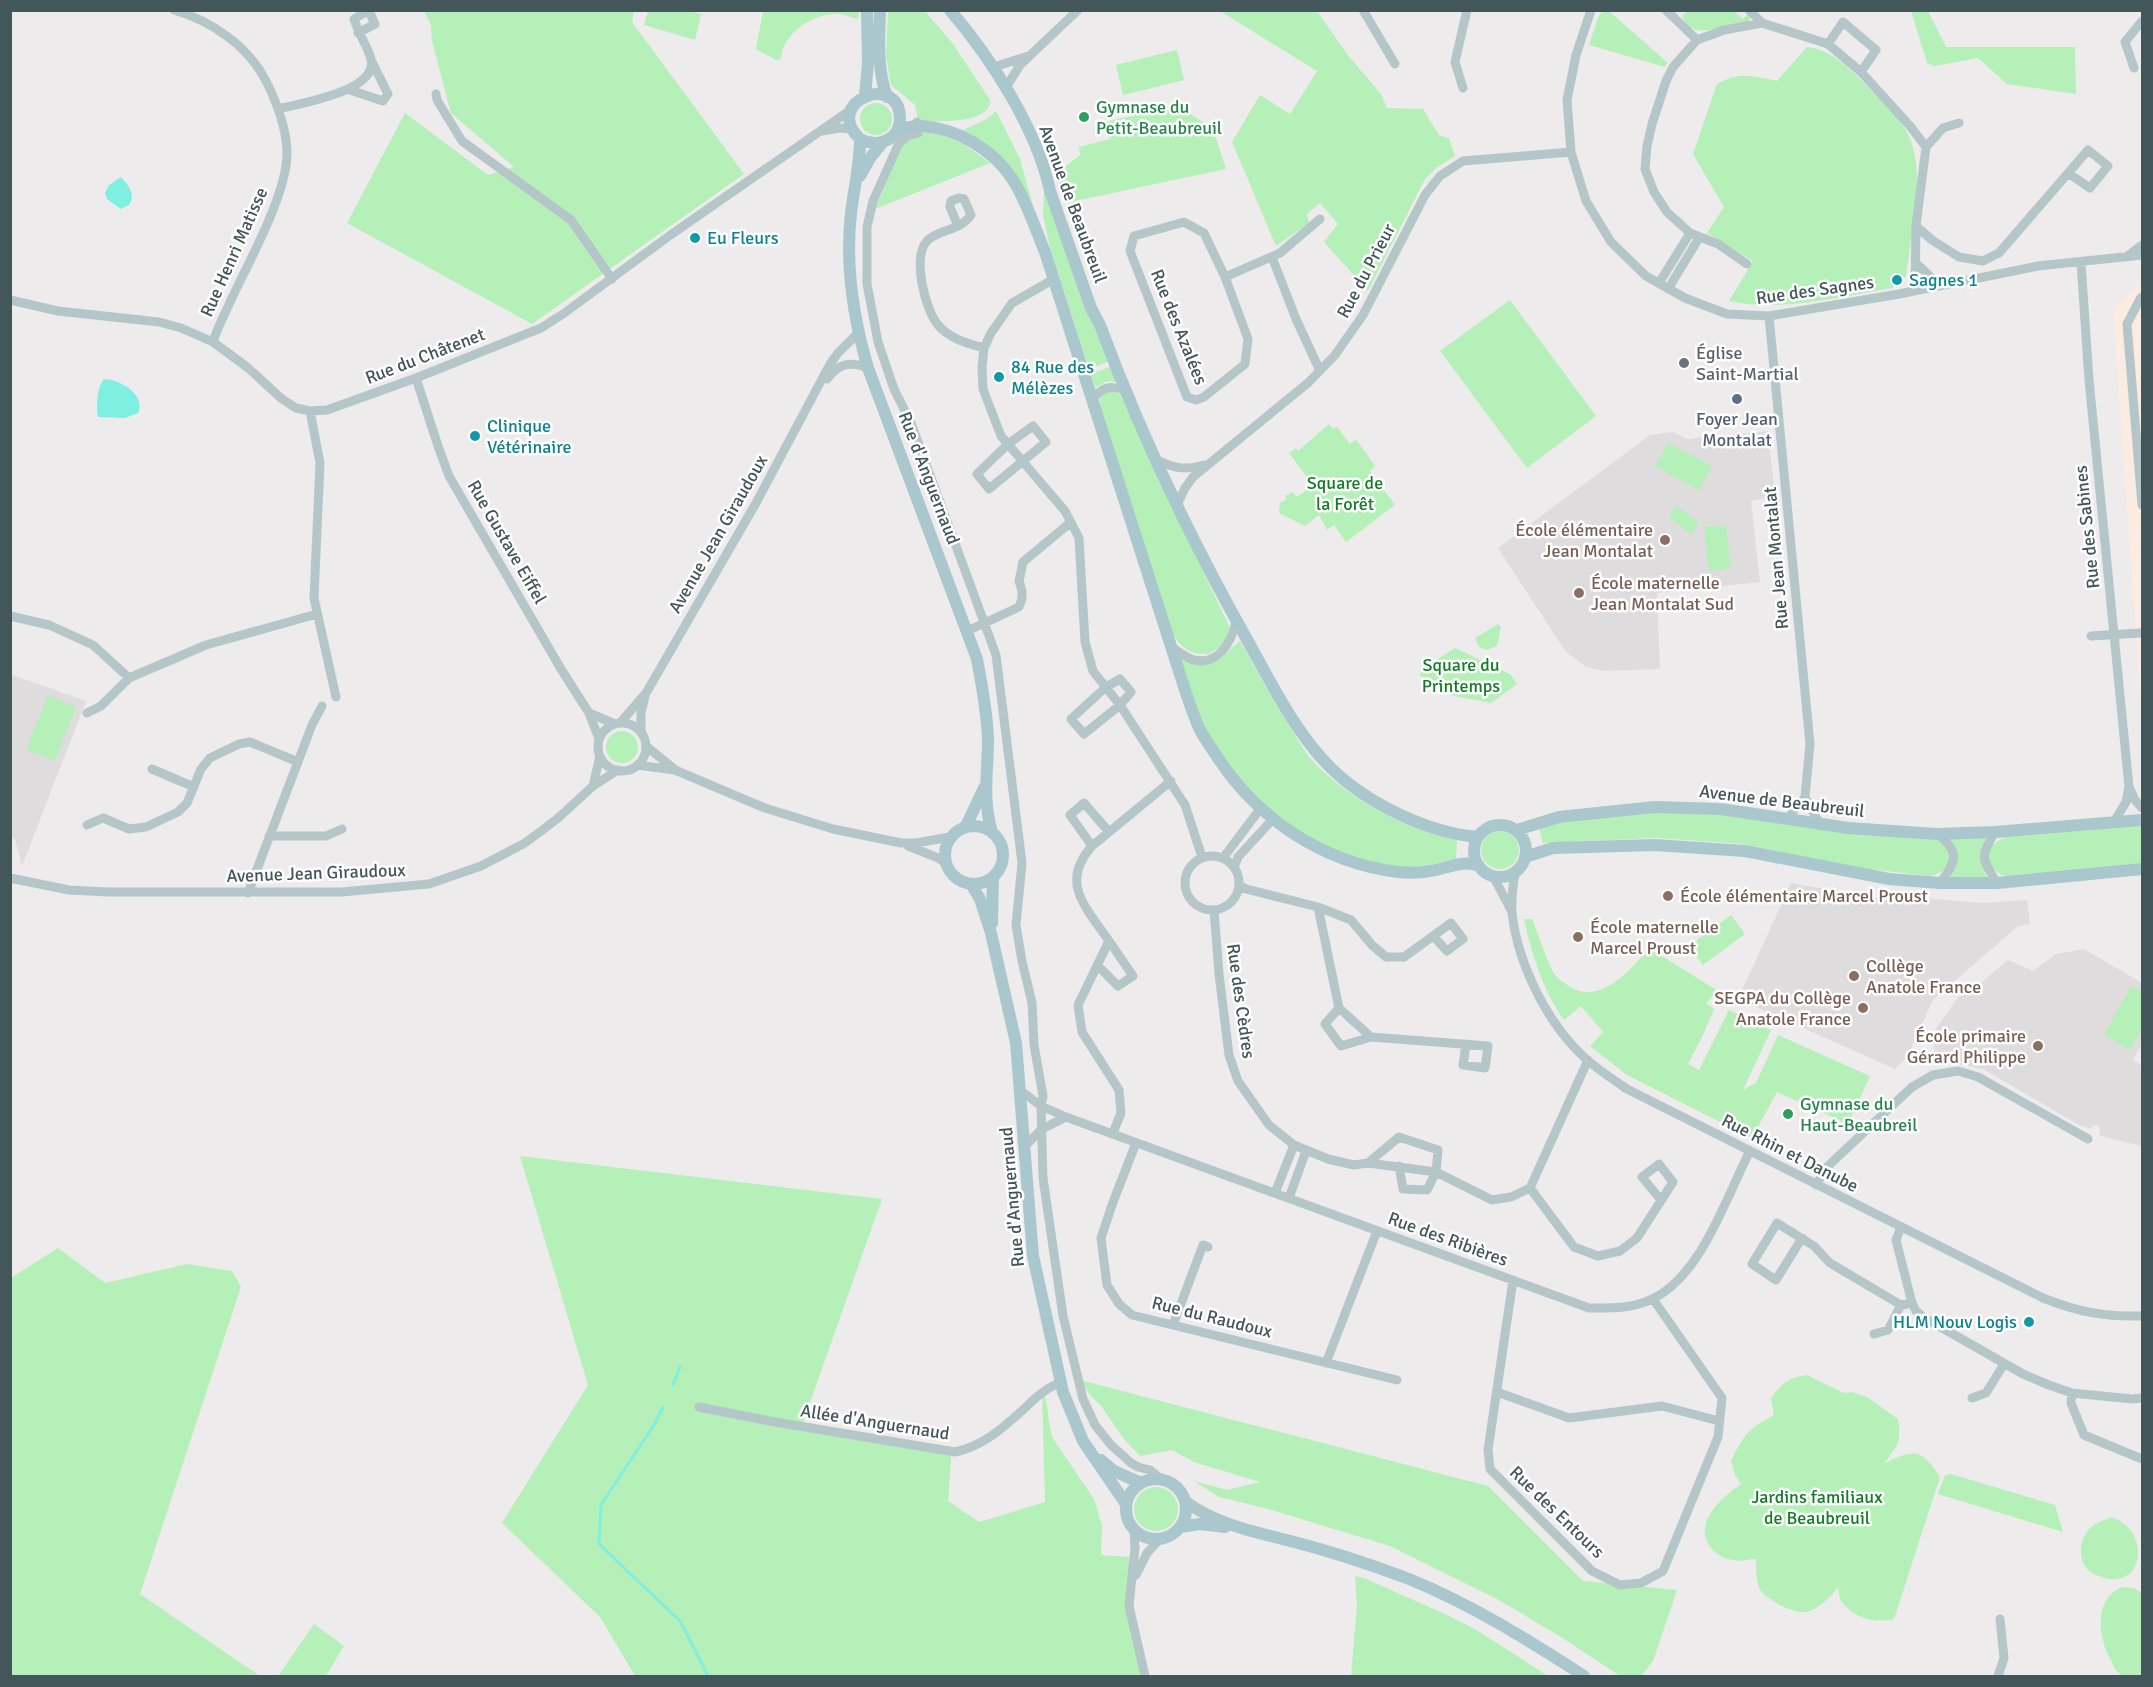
<svg xmlns="http://www.w3.org/2000/svg" width="2153" height="1687" font-family="Signika,sans-serif">
<rect width="100%" height="100%" fill="#eeebec"/>
<path fill="#fcebe1" d="M2142 285V723L2113 310 2136 286Z"/>
<path fill="#dfdcde" d="M1768 431 1775 497 1751 501 1760 582 1657 593 1660 669 1604 671 1586 667 1565 651 1498 548 1650 435 1673 432 1687 439Z
M10 674 86 701 22 866 15 839 11 837Z
M1791 883 1877 898 1887 895 1983 903 2027 900 2030 924 2018 926 1933 1000 1907 1057 1895 1069 1738 999Z
M2084 949 2142 983V1044L2133 1060 2142 1066V1146L2100 1136 2099 1126 2093 1125 2091 1129 2079 1125 1983 1069 1964 1065H1940L1935 1056 1934 1039 1937 1027 1966 986H1977L2008 960 2033 971 2056 954Z"/>
<path fill="#b5f0b8" d="M1603 10 1609 11 1668 63 1665 67 1589 45 1598 18Z
M1733 10 1743 19 1749 13 1750 21C1743 23 1737 23 1730 24 1713 29 1692 39 1682 16L1687 11Z
M424 11H634L632 22 744 174 532 324 347 223 405 113 488 175 514 167 451 113 432 41 431 25Z
M648 11H689L701 14 695 40 644 25Z
M763 11V10L859 11 858 19C853 18 846 15 840 14 815 12 782 33 781 59L776 60 756 49Z
M888 11H925L953 44 990 100C990 125 939 120 921 122L918 120 915 105 891 85 886 55Z
M1220 11H1317L1347 54 1381 94 1387 108 1423 109 1439 135 1449 138 1455 156 1436 168 1425 179 1368 291 1324 242 1338 224 1320 203 1307 214 1309 223 1276 246 1232 142 1260 95 1290 114 1317 71Z
M1911 11H1928L1946 47H2075L2076 94 2007 84 1978 58 1935 66 1927 63Z
M1807 47C1831 50 1848 67 1864 83 1877 97 1893 111 1904 127 1929 164 1911 234 1906 276L1892 288C1838 297 1783 312 1729 301L1753 261 1707 233 1724 207 1693 154 1717 84C1739 71 1754 76 1777 81Z
M1177 50 1184 80 1123 95 1116 65Z
M860 119a16 16 0 1 1 32 0a16 16 0 1 1-32 0Z
M1177 105 1213 129 1226 169 1066 203 1056 174 1080 155 1079 147 1110 139 1106 122Z
M996 111 1020 159 1038 224 1023 189 965 134 963 130 985 120Z
M926 132C954 137 968 146 990 163L875 209 902 145 910 137Z
M1044 190 1110 361 1089 369 1049 244 1043 215Z
M1510 300 1596 416 1527 468 1440 351Z
M1110 367 1117 382 1107 381 1095 388 1090 374Z
M1116 391 1122 396 1151 462 1230 628 1223 645 1209 654C1190 655 1183 649 1172 634L1100 407V398L1104 392Z
M1329 424 1333 429 1337 427 1350 444 1356 439 1375 466 1370 471 1395 505 1346 542 1334 525 1327 530 1319 515 1305 526 1279 513 1280 503 1287 499 1285 496 1292 492 1297 497 1313 485 1289 453 1296 448 1298 451Z
M1668 443 1712 466 1699 490 1655 466Z
M1677 506 1699 523 1691 534 1669 517Z
M1726 525 1731 568 1709 571 1704 527Z
M1498 624 1501 627 1497 646 1487 650 1479 647 1475 638Z
M1240 641C1258 672 1274 703 1293 732 1299 741 1304 751 1311 759 1346 798 1407 830 1457 840L1456 859C1438 863 1420 868 1401 867 1326 862 1246 803 1211 738 1197 712 1189 684 1180 656 1215 663 1213 665 1240 641Z
M1455 648 1510 674 1517 684 1491 703 1454 696 1420 676 1421 670Z
M48 695 76 707 55 761 26 750Z
M606 747a16 16 0 1 1 32 0a16 16 0 1 1-32 0Z
M1655 813H1710L1837 832 1938 840C1941 843 1947 848 1949 852 1956 866 1939 875 1929 876L1851 867 1743 844 1655 838 1543 843 1539 828 1558 823Z
M2142 826V863L2010 877C1986 874 1979 846 2006 837Z
M1481 850a19 19 0 1 1 38 0a19 19 0 1 1-38 0Z
M1949 837 1986 838C1977 853 1980 865 1988 879L1948 877C1960 863 1959 853 1949 837Z
M1731 915 1745 934 1703 965 1689 946Z
M1524 919H1532C1538 933 1548 965 1555 975 1558 979 1563 982 1566 984 1597 1009 1630 971 1649 948L1718 991 1706 1003 1714 1009 1702 1037 1688 1064 1699 1070 1729 1010 1771 1030 1743 1090 1756 1083 1778 1035 1870 1076 1848 1124 1777 1092 1752 1138 1627 1075 1590 1046 1603 1032 1581 1006 1564 1020C1542 989 1532 955 1524 919Z
M2131 986 2142 992V1028L2130 1050 2104 1035Z
M520 1156 882 1199 801 1428 952 1447 948 1501 979 1522 1045 1502 1042 1388C1050 1405 1046 1423 1054 1440L1094 1499 1102 1526 1101 1555 1129 1557V1606L1145 1676H635L600 1617 502 1523 588 1385Z
M58 1248 105 1283 187 1264 232 1271 241 1287 140 1594 260 1676H11V1278Z
M1807 1375 1844 1393 1852 1392 1867 1397 1898 1419C1902 1443 1897 1445 1885 1463 1915 1448 1922 1449 1940 1477L1894 1619C1876 1624 1853 1618 1841 1601 1839 1597 1839 1591 1838 1587 1830 1597 1818 1611 1804 1612 1791 1612 1769 1601 1761 1591 1756 1584 1756 1568 1756 1559 1748 1559 1740 1562 1733 1560 1725 1559 1717 1555 1712 1549 1691 1524 1721 1498 1741 1484L1735 1475 1731 1461C1744 1434 1748 1429 1774 1415L1771 1398C1781 1384 1789 1377 1807 1375Z
M1080 1380 1488 1486 1583 1581 1677 1590 1653 1661 1641 1676H1620L1561 1637 1499 1600 1390 1546 1268 1509 1219 1497 1194 1481 1227 1490 1260 1482 1194 1462 1172 1450 1140 1456 1124 1439 1101 1406 1091 1396Z
M1951 1474 2055 1505 2063 1532 1938 1494 1945 1475Z
M1134 1509a22 22 0 1 1 44 0a22 22 0 1 1-44 0Z
M2111 1517C2153 1530 2144 1594 2099 1576 2095 1575 2091 1573 2088 1570 2076 1556 2080 1535 2094 1525 2099 1521 2106 1520 2111 1517Z
M1355 1576 1364 1578 1445 1614 1475 1629 1548 1676H1351L1357 1605Z
M2121 1587 2134 1588 2142 1593V1676C2137 1677 2129 1678 2124 1676 2117 1674 2114 1668 2112 1662 2101 1644 2094 1613 2110 1595 2113 1592 2118 1589 2121 1587Z
M314 1624 344 1646 326 1676H278Z"/>
<path fill="#7fefe2" d="M121 177C129 186 136 194 129 205L121 209 107 199 105 193 109 185Z
M104 379C119 379 147 395 138 413L125 418 98 417C96 406 97 386 104 379Z"/>
<g fill="none" stroke-linecap="round" stroke-linejoin="round">
<path stroke="#7fefe2" stroke-width="3" d="M673 1385 680 1367
M663 1407 656 1422 601 1505 599 1544 680 1621 708 1676"/>
<path stroke="#b5c6c9" stroke-width="9" d="M174 10C212 21 248 46 266 81 277 103 286 126 287 151 288 193 249 261 231 300 225 314 217 328 213 342
M1363 10 1395 64
M1591 10 1576 55 1567 100 1571 152 1586 201 1611 242 1646 276 1685 298 1727 314 1769 316 1899 294 2038 266 2142 255
M1666 10 1697 40
M1749 10 1762 23
M358 33 375 24 369 11
M1828 44 1843 22 1876 50 1861 72
M994 67 1028 56
M2134 68 2125 42 2142 21
M1463 88 1455 62 1467 10
M1005 89 1020 65 1078 10
M350 90 383 101 388 94 371 60
M436 94 437 100 462 141 571 220 612 279
M279 109C301 103 379 91 371 59 367 45 358 33 354 19L369 10
M917 122 918 133 907 136 899 143 873 201 867 227V284L878 342 894 389 911 423 996 655 1022 863 1016 925 1022 961 1032 1003 1034 1045 1043 1096 1041 1106 1043 1178 1063 1316 1083 1399 1095 1425 1111 1445 1131 1463 1138 1467 1150 1470 1161 1479
M822 131 839 128 852 129
M1926 147 1943 128 1959 123
M958 226 950 207 951 201 959 198 964 199 971 215C959 232 938 229 927 241 912 258 925 309 938 325 950 339 967 343 984 348
M1916 226 1932 240 1959 257 1983 261 1999 253 2088 150 2108 166 2090 188 2068 173
M1272 257 1296 319 1320 371
M2126 257 2142 245
M2081 263 2089 380 2129 787 2135 800 2142 808
M1747 264 1718 244 1690 233 1667 212 1654 192 1645 169 1647 146 1652 124 1666 81 1673 67 1697 40 1724 30 1762 23 1828 44 1861 72 1910 126 1926 147 1916 226 1915 290
M1917 264 1940 286
M1225 277 1204 233 1184 222 1134 236 1130 251 1187 397 1196 400 1204 397 1245 364 1248 339 1225 277 1280 253 1320 219
M1054 279 1012 303 991 333 984 348 982 368 983 389 1001 436 1065 511 1079 538 1085 642 1093 671 1120 705 1185 805 1202 857
M1659 283 1690 233
M1668 289 1699 238
M2142 297 2140 299 2127 324 2142 505
M10 300 58 311 159 322 181 328 213 342 247 367 282 399 296 408 310 411 327 410 416 378 541 328 563 314 669 236 852 109
M1769 316 1810 744 1805 797 1819 823
M416 378 438 446 449 476 561 669 589 713 599 739
M827 379C839 363 850 361 868 368
M1092 399C1103 387 1110 385 1125 390
M310 411 320 463 314 598 336 697
M1033 426 1046 442 989 489 977 474 1008 444Z
M1155 459C1174 468 1183 471 1204 465
M1177 505 1185 488 1193 477 1309 382 1335 355 1363 315 1425 195 1440 176 1463 161 1571 152
M10 616 49 625 93 645 129 678 206 645 317 614
M967 631 1019 607 1022 599V591L1019 581 1023 562 1071 522
M1170 646C1176 650 1184 656 1191 659 1217 668 1232 642 1236 621
M1120 679 1131 692 1120 705 1084 734 1071 719 1106 687Z
M87 713 101 706 129 678
M589 713 615 724
M620 723 646 693 653 681 756 503 830 364 838 353 858 333
M598 747a24 24 0 1 1 48 0a24 24 0 1 1-48 0Z
M641 733V713L645 696
M646 746 673 768
M637 765 675 770 765 808 833 829 901 843H916L950 837
M152 769 194 787
M593 786 600 756
M1787 819 1805 797
M2114 822 2126 802 2129 787
M87 825 103 818 129 829 146 827 178 812 187 803 201 769 210 758 239 744 250 742 298 762
M1995 832C1979 859 1982 858 1997 883
M1937 834C1961 852 1956 862 1940 883
M269 836H326L342 829
M908 846 936 857 946 863
M1092 846 1070 815 1084 803 1109 832
M1185 883a27 27 0 1 1 54 0a27 27 0 1 1-54 0Z
M1223 858 1260 809
M1234 867 1238 857 1272 820
M1515 872C1513 885 1511 900 1512 913 1517 959 1542 1012 1573 1046 1588 1063 1608 1076 1627 1089L2043 1298C2078 1312 2105 1317 2142 1316
M1493 876 1511 910
M10 878 69 890 108 892H342L429 884 481 866 525 843 557 819 593 786 618 770
M1239 885 1246 889 1318 907 1351 920 1372 945 1386 957H1404L1451 923 1463 939 1447 951 1433 936
M248 893 312 725 322 706
M1318 907 1339 1008 1371 1037 1488 1046 1485 1068 1463 1065 1466 1044
M1214 910 1219 974 1229 1055 1238 1081 1269 1125 1294 1145 1328 1159 1354 1165 1368 1163 1436 1172 1492 1200 1511 1197 1530 1188 1588 1060
M1097 965 1118 986 1133 976 1109 941
M1339 1008 1325 1024 1341 1046 1371 1037
M1021 1091 1041 1106 1066 1117 1589 1308C1610 1308 1632 1309 1652 1299 1701 1277 1726 1197 1750 1151
M1113 1133 1121 1113 1119 1090 1082 1032 1078 1005 1109 941C1086 907 1059 883 1092 846L1171 781
M1136 1143 1113 1202 1101 1238 1107 1285 1119 1304 1132 1315 1397 1380
M1024 1147 1042 1129 1066 1117
M1368 1163 1399 1137 1438 1150 1436 1172 1427 1190 1403 1189 1399 1166
M1816 1185 1827 1167 1912 1087 1933 1075 1958 1071 1978 1077 2088 1139
M1530 1188 1574 1247 1598 1256 1620 1251 1637 1238 1673 1182 1659 1164 1642 1177 1661 1200
M1275 1193 1294 1145
M1289 1198 1306 1151
M1901 1227 1896 1240 1912 1303 1916 1311 1923 1317 2023 1374 2049 1385 2072 1393 2132 1399 2142 1398
M1802 1238 1776 1280 1752 1264 1777 1223 1814 1246 1830 1263 1901 1305
M1513 1280 1488 1450 1490 1469 1592 1571 1620 1585 1641 1583 1663 1571 1718 1437 1722 1398 1653 1299
M1173 1325 1203 1245 1208 1247
M1874 1334 1888 1330 1901 1305 1907 1304
M1326 1363 1377 1231
M1497 1392 1569 1418 1662 1406 1719 1421
M2072 1393 2071 1403 2084 1435 2142 1459
M1972 1398 1986 1393 2004 1364
M699 1407 775 1422 955 1452C984 1446 1005 1426 1026 1407 1036 1397 1047 1387 1060 1383
M1134 1530 1135 1548 1129 1606 1145 1676
M1136 1575 1147 1553 1160 1539
M1998 1676 2004 1658 2000 1619"/>
<path stroke="#a9c7cc" stroke-width="12" d="M880 10C879 39 877 70 887 97
M950 10C991 58 1037 129 1050 191L1091 308 1100 325C1141 436 1192 542 1250 645 1274 688 1297 735 1332 769 1368 804 1429 833 1478 837
M865 95 868 63 867 10
M898 129C905 128 913 126 921 126 957 128 994 150 1013 180 1027 202 1035 228 1045 252L1185 690C1189 702 1194 716 1199 728 1204 738 1210 746 1216 755 1256 818 1323 863 1398 872 1409 873 1420 873 1430 871 1446 869 1463 859 1479 866
M860 139C877 148 900 141 900 118 899 71 821 102 860 139 860 164 854 188 851 213 845 266 853 317 868 368L977 659C982 685 987 712 988 739 988 772 982 799 992 832
M860 176 870 158 882 143
M1474 851a26 26 0 1 1 52 0a26 26 0 1 1-52 0Z
M945 855a29 29 0 1 1 58 0a29 29 0 1 1-58 0Z
M966 826 984 788
M1517 830 1559 817 1655 807 1721 809 1848 828 1937 834 1995 832 2142 820
M1525 857 1553 848 1655 845 1745 851 1889 879 1940 883H1997L2142 869
M971 884 980 899 991 933 1016 1043 1033 1256 1063 1392 1083 1441 1126 1504
M992 923 993 877
M1101 1460 1114 1471 1141 1483
M1126 1509a30 30 0 1 1 60 0a30 30 0 1 1-60 0Z
M1186 1502C1222 1528 1267 1534 1309 1546 1342 1555 1377 1567 1409 1579 1471 1604 1528 1640 1584 1676
M1180 1527 1200 1524 1225 1527"/>
<path stroke="#b5c6c9" stroke-width="9" d="M2091 636 2140 633"/>
</g>
<g fill="#2e9e5b" stroke="#fff" stroke-width="2">
<circle cx="1084" cy="117" r="6"/>
<circle cx="1788" cy="1114" r="6"/>
</g>
<g fill="#0f9aa8" stroke="#fff" stroke-width="2">
<circle cx="695" cy="238" r="6"/>
<circle cx="1897" cy="280" r="6"/>
<circle cx="999" cy="377" r="6"/>
<circle cx="475" cy="436" r="6"/>
<circle cx="2029" cy="1322" r="6"/>
</g>
<circle fill="#6b7280" stroke="#fff" stroke-width="2" cx="1684" cy="363" r="6"/>
<circle fill="#5c6f8a" stroke="#fff" stroke-width="2" cx="1737" cy="399" r="6"/>
<g fill="#8d6e63" stroke="#fff" stroke-width="2">
<circle cx="1665" cy="540" r="6"/>
<circle cx="1579" cy="593" r="6"/>
<circle cx="1668" cy="896" r="6"/>
<circle cx="1578" cy="937" r="6"/>
<circle cx="1854" cy="976" r="6"/>
<circle cx="1863" cy="1008" r="6"/>
<circle cx="2038" cy="1046" r="6"/>
</g>
<g text-anchor="middle" stroke-width="5" stroke-linejoin="round" paint-order="stroke">
<g font-size="18" fill="#27864d" stroke="#fff" text-anchor="start">
<text x="1096" y="113">Gymnase du<tspan x="1096" dy="21">Petit-Beaubreuil</tspan></text>
<text x="1800" y="1110">Gymnase du<tspan x="1800" dy="21">Haut-Beaubreil</tspan></text>
</g>
<g font-size="18" fill="#435659" stroke="#fff">
<text transform="translate(1073 204) rotate(70)" y="6">Avenue de Beaubreuil</text>
<text transform="translate(234 252) rotate(-66)" y="6">Rue Henri Matisse</text>
<text transform="translate(1366 271) rotate(-62)" y="6">Rue du Prieur</text>
<text transform="translate(1815 290) rotate(-8)" y="6">Rue des Sagnes</text>
<text transform="translate(1179 327) rotate(68)" y="6">Rue des Azalées</text>
<text transform="translate(425 356) rotate(-21)" y="6">Rue du Châtenet</text>
<text transform="translate(929 478) rotate(69)" y="6">Rue d'Anguernaud</text>
<text transform="translate(2087 527) rotate(-96)" y="6">Rue des Sabines</text>
<text transform="translate(718 534) rotate(-60)" y="6">Avenue Jean Giraudoux</text>
<text transform="translate(507 542) rotate(60)" y="6">Rue Gustave Eiffel</text>
<text transform="translate(1776 558) rotate(-95)" y="6">Rue Jean Montalat</text>
<text transform="translate(1782 801) rotate(7)" y="6">Avenue de Beaubreuil</text>
<text transform="translate(316 873) rotate(-2)" y="6">Avenue Jean Giraudoux</text>
<text transform="translate(1241 1001) rotate(82)" y="6">Rue des Cèdres</text>
<text transform="translate(1790 1153) rotate(27)" y="6">Rue Rhin et Danube</text>
<text transform="translate(1012 1197) rotate(-95)" y="6">Rue d'Anguernaud</text>
<text transform="translate(1448 1239) rotate(20)" y="6">Rue des Ribières</text>
<text transform="translate(1212 1317) rotate(14)" y="6">Rue du Raudoux</text>
<text transform="translate(875 1422) rotate(9)" y="6">Allée d'Anguernaud</text>
<text transform="translate(1557 1512) rotate(44)" y="6">Rue des Entours</text>
</g>
<g font-size="18" fill="#0d838f" stroke="#fff" text-anchor="start">
<text x="707" y="244">Eu Fleurs</text>
<text x="1909" y="286">Sagnes 1</text>
<text x="1011" y="373">84 Rue des<tspan x="1011" dy="21">Mélèzes</tspan></text>
<text x="487" y="432">Clinique<tspan x="487" dy="21">Vétérinaire</tspan></text>
<text x="2017" y="1328" text-anchor="end">HLM Nouv Logis</text>
</g>
<g font-size="18" fill="#5b616d" stroke="#fff" text-anchor="start">
<text x="1696" y="359">Église<tspan x="1696" dy="21">Saint-Martial</tspan></text>
</g>
<g font-size="18" fill="#4e5e75" stroke="#fff">
<text x="1737" y="425">Foyer Jean<tspan x="1737" dy="21">Montalat</tspan></text>
</g>
<g font-size="18" fill="#117d24" stroke="#fff">
<text x="1345" y="489">Square de<tspan x="1345" dy="21">la Forêt</tspan></text>
<text x="1461" y="671">Square du<tspan x="1461" dy="21">Printemps</tspan></text>
<text x="1817" y="1503">Jardins familiaux<tspan x="1817" dy="21">de Beaubreuil</tspan></text>
</g>
<g font-size="18" fill="#785e54" stroke="#fff" text-anchor="start">
<text x="1653" y="536" text-anchor="end">École élémentaire<tspan x="1653" dy="21">Jean Montalat</tspan></text>
<text x="1591" y="589">École maternelle<tspan x="1591" dy="21">Jean Montalat Sud</tspan></text>
<text x="1680" y="902">École élémentaire Marcel Proust</text>
<text x="1590" y="933">École maternelle<tspan x="1590" dy="21">Marcel Proust</tspan></text>
<text x="1866" y="972">Collège<tspan x="1866" dy="21">Anatole France</tspan></text>
<text x="1851" y="1004" text-anchor="end">SEGPA du Collège<tspan x="1851" dy="21">Anatole France</tspan></text>
<text x="2026" y="1042" text-anchor="end">École primaire<tspan x="2026" dy="21">Gérard Philippe</tspan></text>
</g>
</g>
<rect width="2153" height="1687" fill="none" stroke="#435659" stroke-width="24"/>
</svg>
